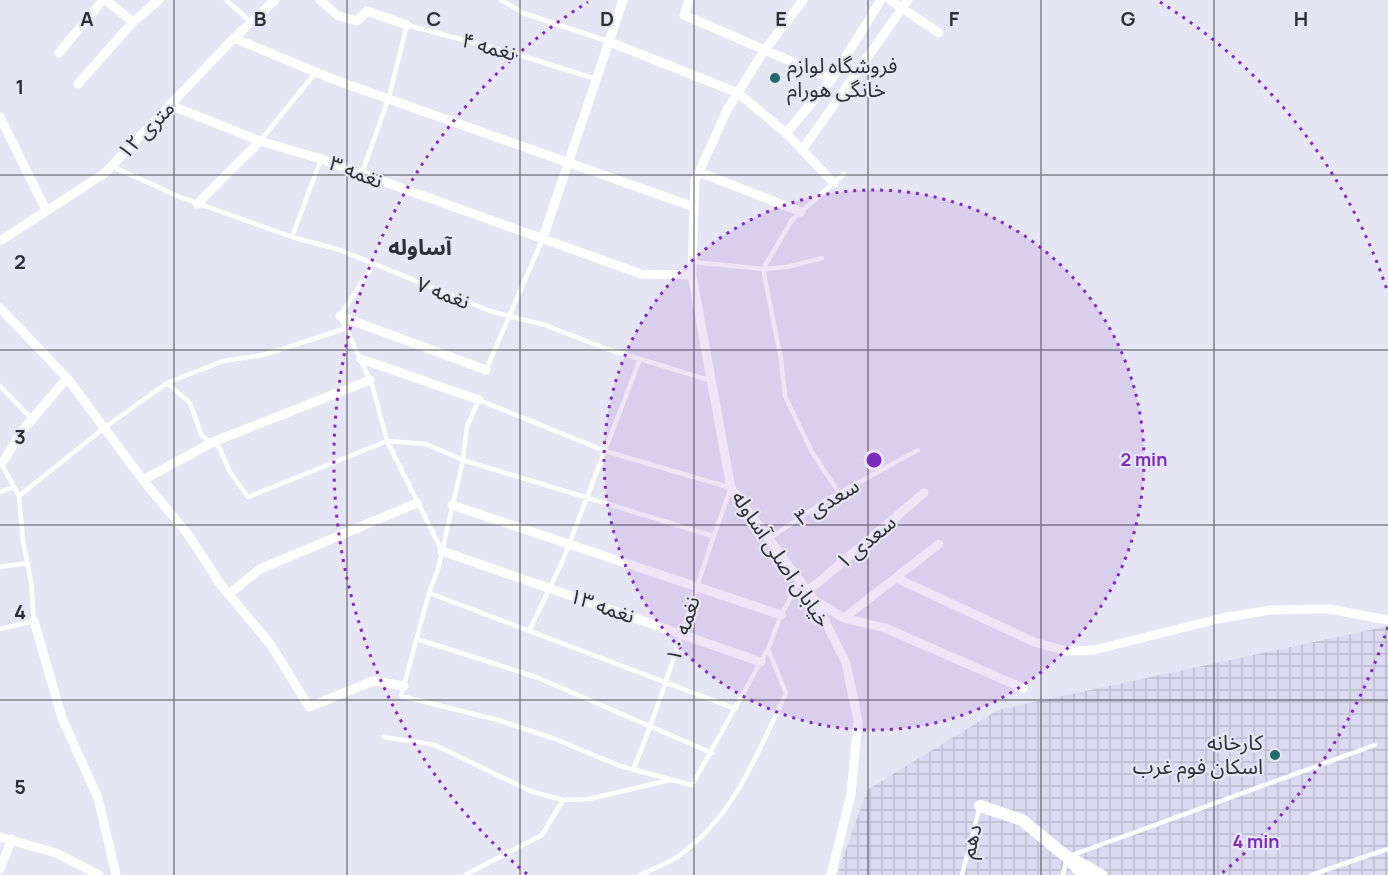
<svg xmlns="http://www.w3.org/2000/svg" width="1388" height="875" font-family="Manrope,'Noto Sans Arabic',sans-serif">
<defs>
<pattern id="industrial-grid" width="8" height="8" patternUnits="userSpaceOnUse" patternTransform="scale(1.5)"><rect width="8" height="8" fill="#dcdaf0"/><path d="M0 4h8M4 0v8" fill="none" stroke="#bdbbce"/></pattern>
</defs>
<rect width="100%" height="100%" fill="#e6e5f3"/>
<path fill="url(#industrial-grid)" d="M1388 626V875H837L867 790 998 710Z"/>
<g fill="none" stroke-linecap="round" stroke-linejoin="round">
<path stroke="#fff" stroke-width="4.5" d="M226 0 252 23
M501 0 523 13 610 42
M261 140 316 72
M111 166 180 197 292 237 340 250 490 311 545 325 604 348 712 381
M362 173 389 97 407 25 516 54 596 79
M292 237 321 159
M822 258 787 267 763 269 792 220 844 174
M693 262 763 269 781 359 785 396 812 452 839 493
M373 265 340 316 372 384 387 441 426 444 463 460 713 536
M486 370 543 238
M167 383 190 403 202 436 219 447 230 472 248 497 387 441 442 551
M0 386 32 419
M0 492 14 487
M19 496 104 428 167 383 223 361 263 355 347 328
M769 539 823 502 918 450
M0 567 27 563
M429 593 401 696 498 720 555 739 620 766 692 785 768 649
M0 629 34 621 31 581 23 541 19 496 1 463
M530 629 563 560 640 359
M417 639 536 677 712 753
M384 737 435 745 530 791 563 800 589 799 670 780
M633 770C671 678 696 581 731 488L605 451 479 400 467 426 463 460 438 569 429 593 736 709
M465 875 542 835 563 800
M640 875C652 869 667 864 677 857 734 818 758 752 786 693L768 649 781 615 800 581
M962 875 980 806
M1063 875 1067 857 1375 745
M1311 875 1388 849"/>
<path stroke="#fff" stroke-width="9" d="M106 0 133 22
M320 0 338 16 357 21 367 11 407 25
M689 0 684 15 832 79
M890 0 939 33
M234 38 335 80 694 207
M610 42 738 93 786 133 834 183
M59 53 103 0
M78 84 133 22 159 0
M170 105 260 141 321 159 641 274 692 275 695 181 727 110 764 51 803 0
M0 117 46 210
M786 133 832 79 881 0
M802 150 908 0
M699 172 801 212
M197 204 260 141
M543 238 623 0
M0 241 105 173 234 38 275 0
M692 275 731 488 815 601 846 663 858 721 851 794 831 875
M0 308 67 378 143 480 187 533 221 585 271 645 309 707 373 681 404 686
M340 316 486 370
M361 359 479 400
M2 463 22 431 67 378
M143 480 213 442 370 380
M452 505 781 615
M442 551 761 662
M896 578 1034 642 1066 651 1094 650 1222 618 1270 610 1329 609 1388 620
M807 592 924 493
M229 594 260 569 417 503
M815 601 844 618 885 628 1023 688
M844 618 939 544
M34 621 62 718 98 798 116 875
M0 837 56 853 99 875
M0 869 12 839"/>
<path stroke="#fff" stroke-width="12" d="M980 806 1022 820 1067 857 1083 875
M1076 861 1101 875"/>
</g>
<path fill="none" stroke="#2e2e33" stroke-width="1.5" stroke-opacity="0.55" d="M174 0V875M347 0V875M520 0V875M694 0V875M868 0V875M1041 0V875M1214 0V875M0 175H1388M0 350H1388M0 525H1388M0 700H1388"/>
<circle cx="874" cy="460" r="270" fill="#7b2cbf" fill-opacity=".12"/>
<g fill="none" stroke="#7b2cbf" stroke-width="3" stroke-dasharray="3 6">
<circle cx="874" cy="460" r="270"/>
<path d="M1388 627A540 540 0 0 1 1221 874M527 874A540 540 0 0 1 588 2M1160 2A540 540 0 0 1 1388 293"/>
</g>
<g fill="#206c6c" stroke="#e6e5f3" stroke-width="2">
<circle cx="775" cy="78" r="6"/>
<circle cx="1275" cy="755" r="6"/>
</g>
<g text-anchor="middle" stroke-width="4.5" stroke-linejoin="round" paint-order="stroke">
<g font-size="21" fill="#2e2e33" stroke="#e6e5f3">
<text transform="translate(489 47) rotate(15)" y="7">نغمه ۴</text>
<text transform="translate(146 130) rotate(-46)" y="7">۱۲ متری</text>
<text transform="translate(356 172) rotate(21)" y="7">نغمه ۳</text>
<text transform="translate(443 293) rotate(21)" y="7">نغمه ۷</text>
<text transform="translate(827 502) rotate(-31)" y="7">سعدی ۳</text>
<text transform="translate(866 542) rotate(-40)" y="7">سعدی ۱</text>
<text transform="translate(781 559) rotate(56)" y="7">خیابان اصلی آساوله</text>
<text transform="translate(602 606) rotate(19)" y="7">نغمه ۱۳</text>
<text transform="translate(683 629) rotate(-72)" y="7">نغمه ۱۰</text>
<text transform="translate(971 841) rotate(-76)" y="7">دهم</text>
</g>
<g font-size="21" fill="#2e2e33" stroke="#e6e5f3" text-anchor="start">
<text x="787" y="73">فروشگاه لوازم<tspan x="787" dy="24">خانگی هورام</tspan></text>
<text x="1263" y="750" text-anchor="end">کارخانه<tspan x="1263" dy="24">اسکان فوم غرب</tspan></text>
</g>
<g font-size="22" font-weight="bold" fill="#2f2e39" stroke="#e6e5f3">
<text x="420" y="255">آساوله</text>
</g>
</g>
<g font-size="20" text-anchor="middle" font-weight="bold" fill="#2e2e33" stroke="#e6e5f3" stroke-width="4.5" stroke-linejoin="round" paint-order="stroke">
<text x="87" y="26">A</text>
<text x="260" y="26">B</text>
<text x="434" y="26">C</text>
<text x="607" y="26">D</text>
<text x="781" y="26">E</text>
<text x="954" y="26">F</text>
<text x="1128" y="26">G</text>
<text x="1301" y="26">H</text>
<text x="20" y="94">1</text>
<text x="20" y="269">2</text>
<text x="20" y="444">3</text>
<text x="20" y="619">4</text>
<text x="20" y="794">5</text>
</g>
<circle cx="874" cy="460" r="9" fill="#7b2cbf" stroke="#e6e5f3" stroke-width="3"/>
<g font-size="18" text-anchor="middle" font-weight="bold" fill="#7b2cbf" stroke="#e6e5f3" stroke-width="4.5" stroke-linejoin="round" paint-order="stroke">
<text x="1144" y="466">2 min</text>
<text x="1256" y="848">4 min</text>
</g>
</svg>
